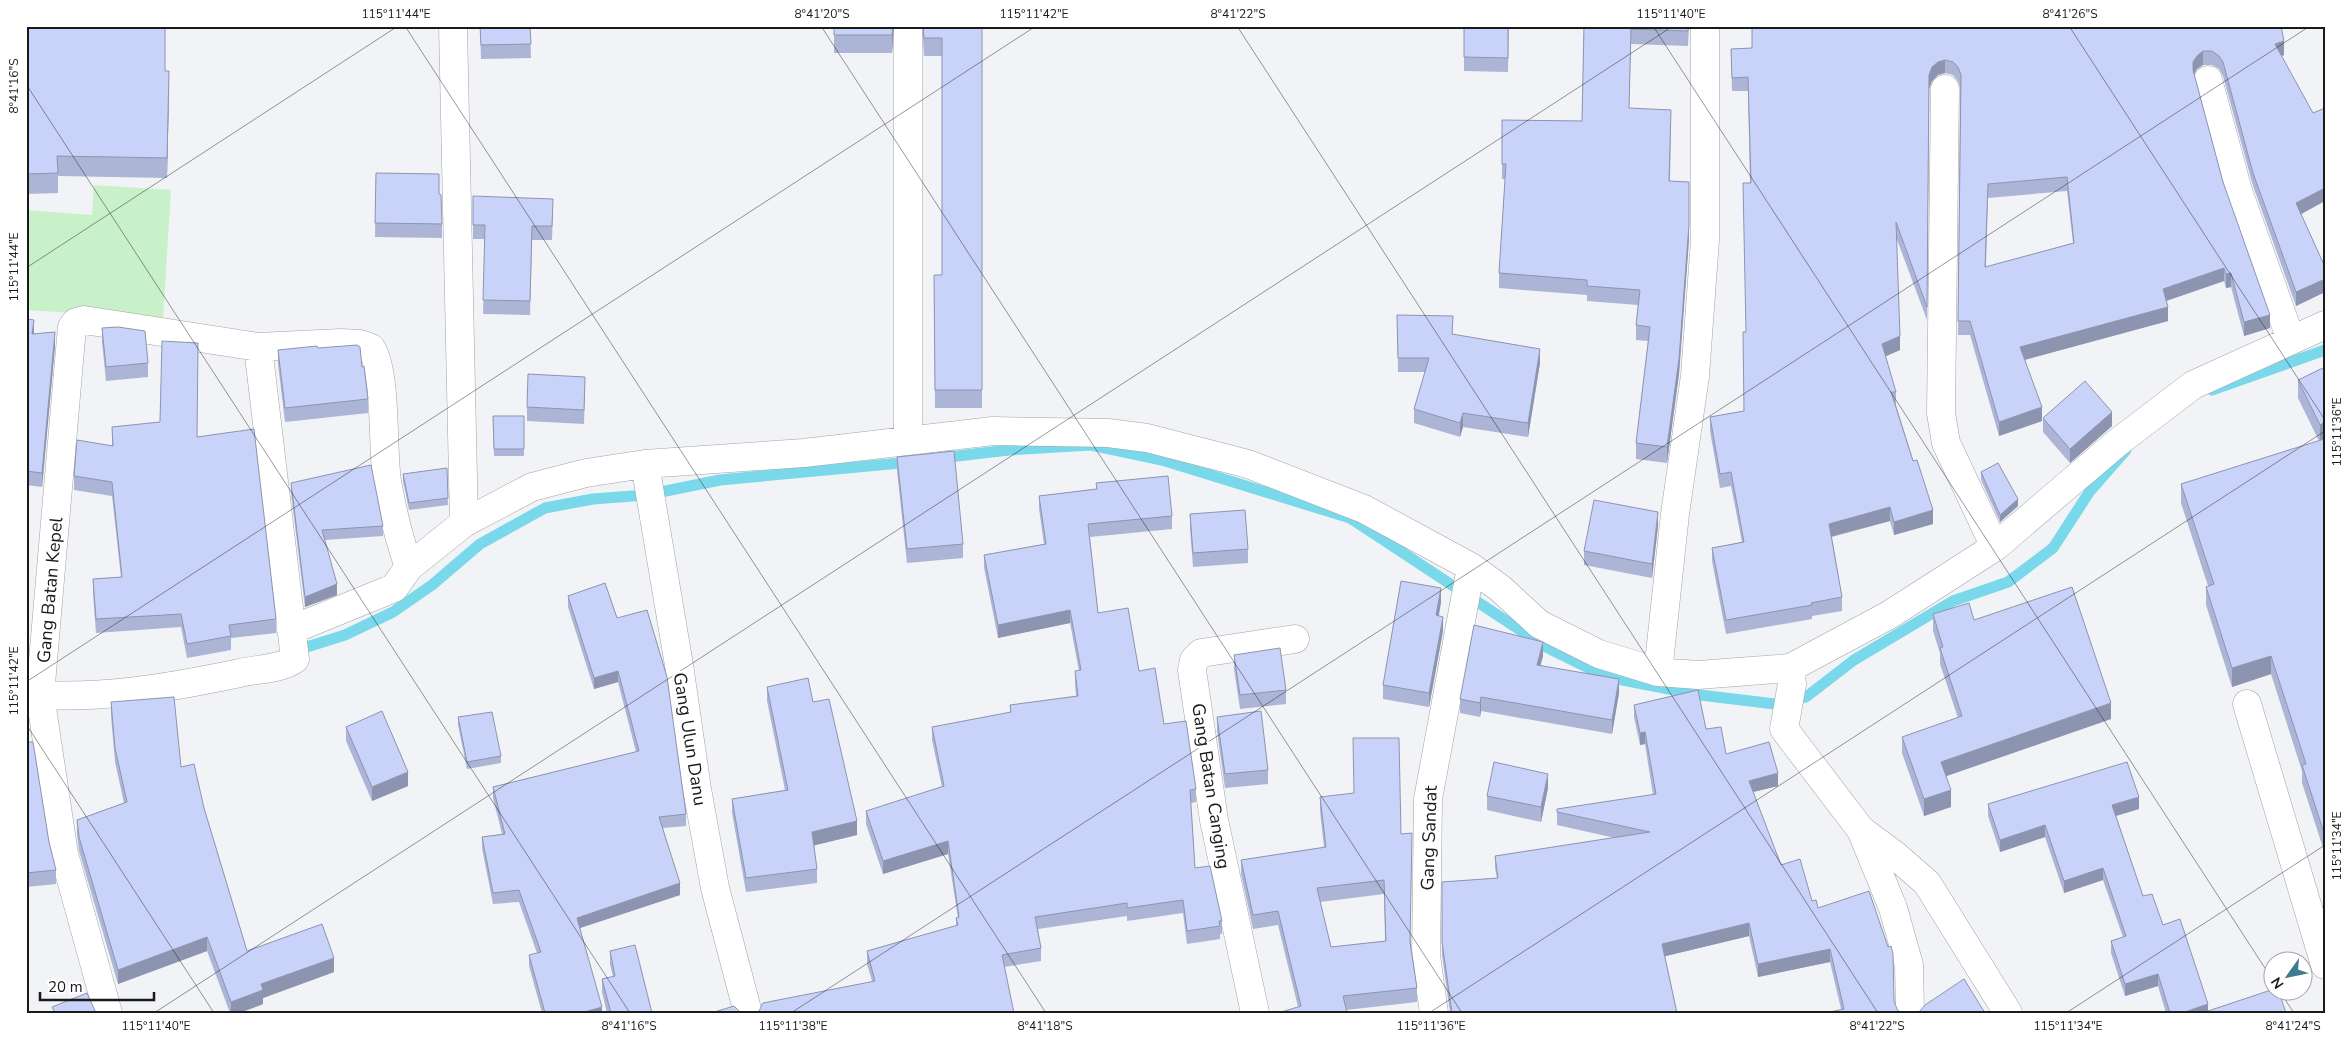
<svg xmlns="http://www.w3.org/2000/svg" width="2351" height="1039" font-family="'Nunito Sans',sans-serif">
<rect width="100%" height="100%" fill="#f2f3f6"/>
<path fill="#c8f1c9" d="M94 185 171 190 163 319 26 310V210L92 215Z"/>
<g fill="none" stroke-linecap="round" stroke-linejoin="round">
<path stroke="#79d9eb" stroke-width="11" d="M2212 390 2325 350
M940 458 1009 450 1091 445 1162 460 1350 518 1546 647 1607 677 1700 695 1775 704 1806 697 1854 660 1953 601 2008 582 2053 548 2090 491 2126 450
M294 651 345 635 393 612 432 585 480 544 545 508 593 499 646 495 720 480 911 462"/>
<defs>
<path id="minor" d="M453 26 464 523 532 487 586 473 645 464 804 453 993 431 1108 433 1147 438 1248 464 1364 509 1471 567 1501 589 1539 624 1599 654 1658 672 1698 675 1790 668 1889 615 1995 547 2117 443 2193 385 2325 325
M2208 80 2238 191 2291 340
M1945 89 1941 413 1946 443 1995 547
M908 440V26
M645 464 679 665 697 789 715 888 748 1013
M291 630 394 588 409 567 464 523
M1790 668 1792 684 1784 729 1861 830 1893 908 1909 965 1910 1013
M1658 672 1675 514 1695 376 1705 240V26
M26 694C100 700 168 688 240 673 256 669 282 669 295 659L258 347
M2247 704 2325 965
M1861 830 1896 856 1927 883 2008 1013
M108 1013 64 854 40 695 72 327 76 322 84 320 258 347 341 343 360 344 371 348C387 372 382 448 387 481 392 510 399 539 409 567
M1255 1013 1214 820 1192 670 1194 660 1201 653 1295 639
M1434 1013 1426 956 1428 799 1471 567"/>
</defs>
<use href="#minor" stroke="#a2a3a6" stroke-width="29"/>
<use href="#minor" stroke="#fff" stroke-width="28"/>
</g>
<path fill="#adb5d7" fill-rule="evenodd" d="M26 26 165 71 169 91 167 178 58 176V193L26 194Z
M480 26H530L531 58 481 59Z
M834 26H894L892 53H834Z
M922 26H982V408H935L934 275H942V56H924Z
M1464 26H1509L1508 72 1464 71Z
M1584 26H1689L1688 46 1631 44 1629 108 1671 125 1670 181 1689 239 1679 374 1667 463 1636 459V443L1648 341 1636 340V325L1638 305 1587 301V295L1499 288V273L1505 179H1502V120L1582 121Z
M1752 26 2284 55 2282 56 2301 214 2325 267V292L2296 306 2253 186 2223 76 2219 69 2212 65H2203L2197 69 2194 74 2223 182 2270 328 2244 336 2231 287 2226 288 2224 281 2166 301 2168 321 2025 360 2042 421 1999 436 1970 335H1958L1960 88 1958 81 1953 75 1945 73 1938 75 1932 81 1929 89 1927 320 1896 237 1900 350 1885 356 1896 392V405L1933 524 1894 535 1890 521 1832 537 1842 597V611L1812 616V619L1726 634 1712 561V548L1742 542 1731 486 1720 488 1710 431V417L1744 411 1746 332 1750 183 1748 91H1732L1731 49 1752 48ZM2067 191 2073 243 1986 267 1988 198Z
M376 173 442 224V238L375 237Z
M473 196 553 213 552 240H532L530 315 483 314 485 239H473Z
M1397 315 1540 363 1528 437 1463 427 1460 437 1414 423V409L1425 372H1398Z
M26 319 34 334 55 346 42 487 26 485Z
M102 328 148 363V377L106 381 102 342Z
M318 348 362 367 368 399V413L285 422 278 364V350Z
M2325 367V854L2302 783V771L2271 674 2232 687 2206 605V587L2208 586 2181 503V484L2319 441 2298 398V380Z
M585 391 584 424 527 421V407Z
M493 416H524V456H494Z
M2043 418 2112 426 2070 463 2043 432Z
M112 427 197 437 276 619V633L231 638V650L187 658 181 627 96 633 93 593V579L121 577 112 496 74 490V476L112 446Z
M897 457 963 544V558L907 563 897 471Z
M447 468 448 505 409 510 403 481V474Z
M1981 472 2018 506 2000 522 1981 480Z
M291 483 383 526V536L325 540 337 595 305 607 291 493Z
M1096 483 1172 516V529L1090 537 1098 613 1139 671 1196 789V802L1191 803 1195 868 1222 921V934H1220V939L1187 944 1183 913 1127 921V916L1038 929 1041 948V961L1004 967 872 981 867 964V951L956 926V918H958L948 854 883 874 866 824V811L942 787 932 740V727L1010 713V705L1076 696 1075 684V671H1079L1070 623 998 638 984 568V555L1044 544 1039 509V496L1096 489Z
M1190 514 1248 549V563L1193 567 1190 528Z
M1658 526 1652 578 1584 565V551Z
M605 583 686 814V826L663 828 680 895 580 928 602 1013H542L529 966V955L537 953 519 902 493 904 482 848V837L502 834 493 798V787L636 752 618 682 594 689 568 607V596Z
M1441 602 1439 616 1443 631 1429 707 1383 699V685Z
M1933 614 1974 620 2111 719 1946 776 1951 807 1924 816 1902 753V737L1958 718 1940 664V653L1933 631Z
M1234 655 1286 690V704L1240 709 1234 669Z
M1543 656 1540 665 1619 693 1612 734 1481 711 1480 717 1460 713V699Z
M767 687 813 702 857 835 814 845 817 869V883L746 892 732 813V799L785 790 767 701Z
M111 702 181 767 204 808 247 951 334 972 263 998V1004L239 1013H230L207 951 118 984 79 851 77 834V820L124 803 115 762 111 716Z
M1634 705 1706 729 1726 754 1778 786 1753 792 1781 865 1812 901 1894 1001 1897 1009H1841L1830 962 1758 977 1749 936 1665 956 1677 1013H1450L1442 955V882L1497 878 1495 868V856L1615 838 1557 825V809L1653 795 1645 744 1640 745 1634 717Z
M458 717 501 756V763L467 769 458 725Z
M1217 717 1268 770V784L1225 788 1217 731Z
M346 727 408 786 372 801 346 741Z
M26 742 49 842 56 870V884L26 887Z
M1548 788 1541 822 1487 810V796Z
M1320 797 1401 834 1411 943 1417 988V1002L1346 1010 1298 1007 1278 925 1253 929 1241 874V860L1324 847 1320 811ZM1384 894 1385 941 1331 947 1320 902Z
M1988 804 2139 809 2116 816 2143 896 2163 925 2208 1011 2286 1013H2166L2158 986 2125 996 2111 953V941L2123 937 2103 880 2064 893 2045 837 2000 852 1988 816Z
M610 951 652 1013H607L602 992V979L613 977 610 964Z"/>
<path fill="#8d94af" d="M893 26H894L892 53V35Z
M2284 41V55L2275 57V44Z
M2203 51V65L2197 69 2193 76V62L2197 56Z
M1945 60V73L1938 75 1932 81 1929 89 1927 320 1929 75 1932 67 1938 62Z
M169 71V91L167 178V158Z
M2325 188V201L2296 217V203Z
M1689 224V239L1679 374 1667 463V447Z
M2224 268V281L2163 302V289Z
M2231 273V287L2226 288V274Z
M2325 279V292L2296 306V292Z
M2168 307V321L2020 361V347Z
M2270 315V328L2244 336V322Z
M34 320V334H32Z
M55 332V346L42 487V473Z
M1900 336V350L1882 358V344Z
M1540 349V363L1528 437V423Z
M2042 407V421L1999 436V422Z
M2112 412V426L2070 463V449Z
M1463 413V427L1460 437V423Z
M2325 422V441L2320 443V425Z
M2018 499V506L2000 522V515Z
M1890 507V521L1829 537V524Z
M1933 510V524L1894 535V522Z
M1658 512V526L1652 578V564Z
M337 584V595L305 607V597Z
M1441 588V602L1436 629V615Z
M1070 610V623L998 638V625Z
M1443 617V631L1429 707V693Z
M1543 642V656L1537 679V665Z
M2271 656V674L2232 687V668Z
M618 671V682L594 689V678Z
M1619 679V693L1612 734V720Z
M1481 697V711L1480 717V703Z
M2111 703V719L1941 778V762Z
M1645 732V744L1640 745V733Z
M408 772V786L372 801V787Z
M1778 773V786L1749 793V781Z
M1548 774V788L1541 822V807Z
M1951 790V807L1924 816V799Z
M2139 797V809L2112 817V805Z
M857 821V835L812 846V832Z
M2045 825V837L2000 852V840Z
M948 841V854L883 874V861Z
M2103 868V880L2064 893V881Z
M680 883V895L577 929V918Z
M1749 923V936L1662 957V944Z
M207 937V951L118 984V970Z
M1830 949V962L1758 977V964Z
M334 958V972L263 998V1004L239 1013H231V1002L261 984Z
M2158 974V986L2125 996V984Z
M2208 1004V1013V1011V1013H2182Z
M602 1007V1013H581Z"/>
<path fill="#c9d3fa" stroke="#8d94af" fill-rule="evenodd" d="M26 26H165V71H169L167 158 57 156 58 173 26 174Z
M480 26H530L531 44 481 45Z
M834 26H893L892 35H834Z
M923 26H982V390H935L934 275H942V38H924Z
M1464 26H1508V58L1464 57Z
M1584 26H1688V31L1631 29 1629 108 1671 110 1669 181 1689 182V224L1679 359 1667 447 1636 443 1650 327 1636 325 1640 290 1587 286V280L1499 273 1506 164H1502V120L1582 121Z
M1752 26H2281L2284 41 2275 44 2313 113 2325 108V188L2296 203 2325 267V279L2296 292 2253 173 2223 62 2219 56 2212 51H2203L2197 56 2193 62V70L2223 182 2270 315 2244 322 2231 273 2226 274 2224 268 2163 289 2168 307 2020 347 2042 407 1999 422 1970 321H1958L1961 75 1958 67 1953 62 1945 60 1938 62 1932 67 1929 75 1927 307 1896 222 1900 336 1882 344 1896 392H1891L1913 461 1917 460 1933 510 1894 522 1890 507 1829 524 1842 597 1811 603 1812 605 1726 620 1712 548 1744 542 1731 472 1720 474 1710 417 1744 411 1743 332H1746L1743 183H1751L1748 77 1732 78 1731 49 1752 48ZM2067 177 2074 243 1985 267 1988 184Z
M376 173 439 174V194L441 195 442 224 375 223Z
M473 196 553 199 552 226H532L530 301 483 300 485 225H473Z
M1397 315 1453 316 1452 334 1540 349 1528 423 1463 413 1460 423 1414 409 1429 358H1398Z
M26 319 34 320 32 334 55 332 42 473 26 471Z
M118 327 145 331 148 363 106 367 102 328Z
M162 341 198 343 197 437 254 429 276 619 229 625 231 636 187 644 181 614 96 619 93 579 122 577 112 482 74 476 77 440 113 446 112 427 160 422Z
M357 345 360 347 362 367 364 366 368 399 285 408 278 350 317 346 318 348Z
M2325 367V422L2320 425 2298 380Z
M528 374 585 377 584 410 527 407Z
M2085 381 2112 412 2070 449 2043 418Z
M493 416H524V449H494Z
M2324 439 2325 440V836L2302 765 2306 764 2271 656 2232 668 2206 587 2214 584 2181 484Z
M954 451 963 544 907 549 897 457Z
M1998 463 2018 499 2000 515 1981 472Z
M371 465 383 526 322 530 337 584 305 597 291 483Z
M447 468 448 498 409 503 403 474Z
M1168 476 1172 516 1088 524 1098 613 1128 608 1139 671 1155 668 1164 724 1186 721 1196 789 1190 790 1195 868 1210 866 1222 921H1219L1220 926 1187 931 1183 900 1127 908V903L1035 917 1041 948 1002 955 1014 1013H756L759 1011 763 1003 875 981 867 951 958 925 956 918 959 917 948 841 883 861 866 811 944 786 932 727 1011 712 1010 705 1078 696 1075 671 1081 670 1070 610 998 625 984 555 1046 544 1039 496 1097 489 1096 483Z
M1594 500 1658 512 1652 564 1584 551Z
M1245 510 1248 549 1193 553 1190 514Z
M1401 581 1441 588 1436 615 1443 617 1429 693 1383 685Z
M605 583 617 618 647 610 667 677 686 814 659 817 680 883 577 918 602 1007 581 1013H545L529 955 541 952 519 890 493 893 482 837 505 834 493 787 639 751 618 671 594 678 568 596Z
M2072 587 2111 703 1941 762 1951 790 1924 799 1902 737 1962 716 1940 648 1943 647 1933 614 1969 603 1974 620Z
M1474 625 1543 642 1537 665 1619 679 1612 720 1481 697 1480 703 1460 699Z
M1280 648 1286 690 1240 695 1234 655Z
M808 678 813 702 829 699 857 821 812 832 817 869 746 878 732 799 788 790 767 687Z
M1698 690 1706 729 1721 727 1726 754 1769 742 1778 773 1749 781 1781 865 1800 859 1812 901 1816 900 1818 908 1869 891 1888 947 1891 946 1893 954 1894 1001 1897 1009 1901 1013H1825L1844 1009 1830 949 1758 964 1749 923 1662 944 1677 1013H1452L1442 942V882L1498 878 1495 856 1650 832 1557 812V809L1656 794 1645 732 1640 733 1634 705Z
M174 697 181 767 194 764 204 808 247 951 322 924 334 958 261 984 263 990 231 1002 207 937 118 970 79 837 77 820 127 802 115 748 111 702Z
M382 711 408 772 372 787 346 727Z
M1261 711 1268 770 1225 774 1217 717Z
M492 712 501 756 467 762 458 717Z
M1353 738H1399L1401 834 1412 833 1410 942 1417 988 1343 996 1347 1013H1278L1301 1006 1278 911 1253 915 1241 860 1326 847 1320 797 1354 793ZM1384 880 1386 941 1331 947 1317 888Z
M26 742H33L49 842 56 870 26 873Z
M1494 762 1548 774 1541 807 1487 796Z
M2127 762 2139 797 2112 805 2143 896 2152 894 2163 925 2180 919 2208 1004 2182 1013H2170L2158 974 2125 984 2111 941 2126 936 2103 868 2064 881 2045 825 2000 840 1988 804Z
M635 945 652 1013H611L602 979 615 976 610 951Z
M1964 979 1985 1013H1918L1925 1005Z
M2274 989V992H2279L2286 1013H2208V1011Z
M87 993 96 1013H55L52 1007Z
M734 1006 741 1013H711Z"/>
<path fill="none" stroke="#1a1a1b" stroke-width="1" stroke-opacity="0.45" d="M405 26 1046 1013M821 26 1462 1013M1237 26 1878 1013M1653 26 2274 982M2069 26 2325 420M26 84 630 1013M26 268 398 26M26 682 1036 26M26 724 214 1013M2280 992 2294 1013M154 1013 1673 26M791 1013 2310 26M1429 1013 2325 431M2066 1013 2325 845"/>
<g text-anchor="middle" stroke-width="5" stroke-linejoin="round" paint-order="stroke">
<g font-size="18" fill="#1a1a1b" stroke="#fff">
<text transform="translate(50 590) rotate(-85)" y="6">Gang Batan Kepel</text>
<text transform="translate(690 739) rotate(81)" y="6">Gang Ulun Danu</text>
<text transform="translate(1211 786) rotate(81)" y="6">Gang Batan Canging</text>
<text transform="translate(1429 838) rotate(-88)" y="6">Gang Sandat</text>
</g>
</g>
<rect width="2351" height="1039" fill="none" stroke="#ffffff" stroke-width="55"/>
<g transform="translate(2288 976) rotate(237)"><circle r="24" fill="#ffffff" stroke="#a3a3a4"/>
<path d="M0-4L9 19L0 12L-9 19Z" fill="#3f7992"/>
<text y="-8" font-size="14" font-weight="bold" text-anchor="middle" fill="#1a1a1b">N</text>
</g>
<path d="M40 992v8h114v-8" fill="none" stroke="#1a1a1b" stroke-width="2.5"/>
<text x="48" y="992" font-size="15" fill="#1a1a1b" stroke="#ffffff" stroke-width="4" paint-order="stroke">20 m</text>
<rect x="28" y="28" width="2296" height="984" fill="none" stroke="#1a1a1b" stroke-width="2"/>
<g font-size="12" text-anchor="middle" fill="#1a1a1b">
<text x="396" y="18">115°11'44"E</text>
<text x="822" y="18">8°41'20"S</text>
<text x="1034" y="18">115°11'42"E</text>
<text x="1238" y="18">8°41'22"S</text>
<text x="1671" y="18">115°11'40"E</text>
<text x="2070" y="18">8°41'26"S</text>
<text transform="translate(14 86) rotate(-90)" y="4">8°41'16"S</text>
<text transform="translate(14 267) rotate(-90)" y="4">115°11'44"E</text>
<text transform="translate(2337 432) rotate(-90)" y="4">115°11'36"E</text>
<text transform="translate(14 681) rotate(-90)" y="4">115°11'42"E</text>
<text transform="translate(2337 846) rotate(-90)" y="4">115°11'34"E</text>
<text x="156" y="1030">115°11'40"E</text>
<text x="629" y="1030">8°41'16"S</text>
<text x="793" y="1030">115°11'38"E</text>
<text x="1045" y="1030">8°41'18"S</text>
<text x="1431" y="1030">115°11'36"E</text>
<text x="1877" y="1030">8°41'22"S</text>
<text x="2068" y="1030">115°11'34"E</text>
<text x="2293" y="1030">8°41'24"S</text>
</g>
</svg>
